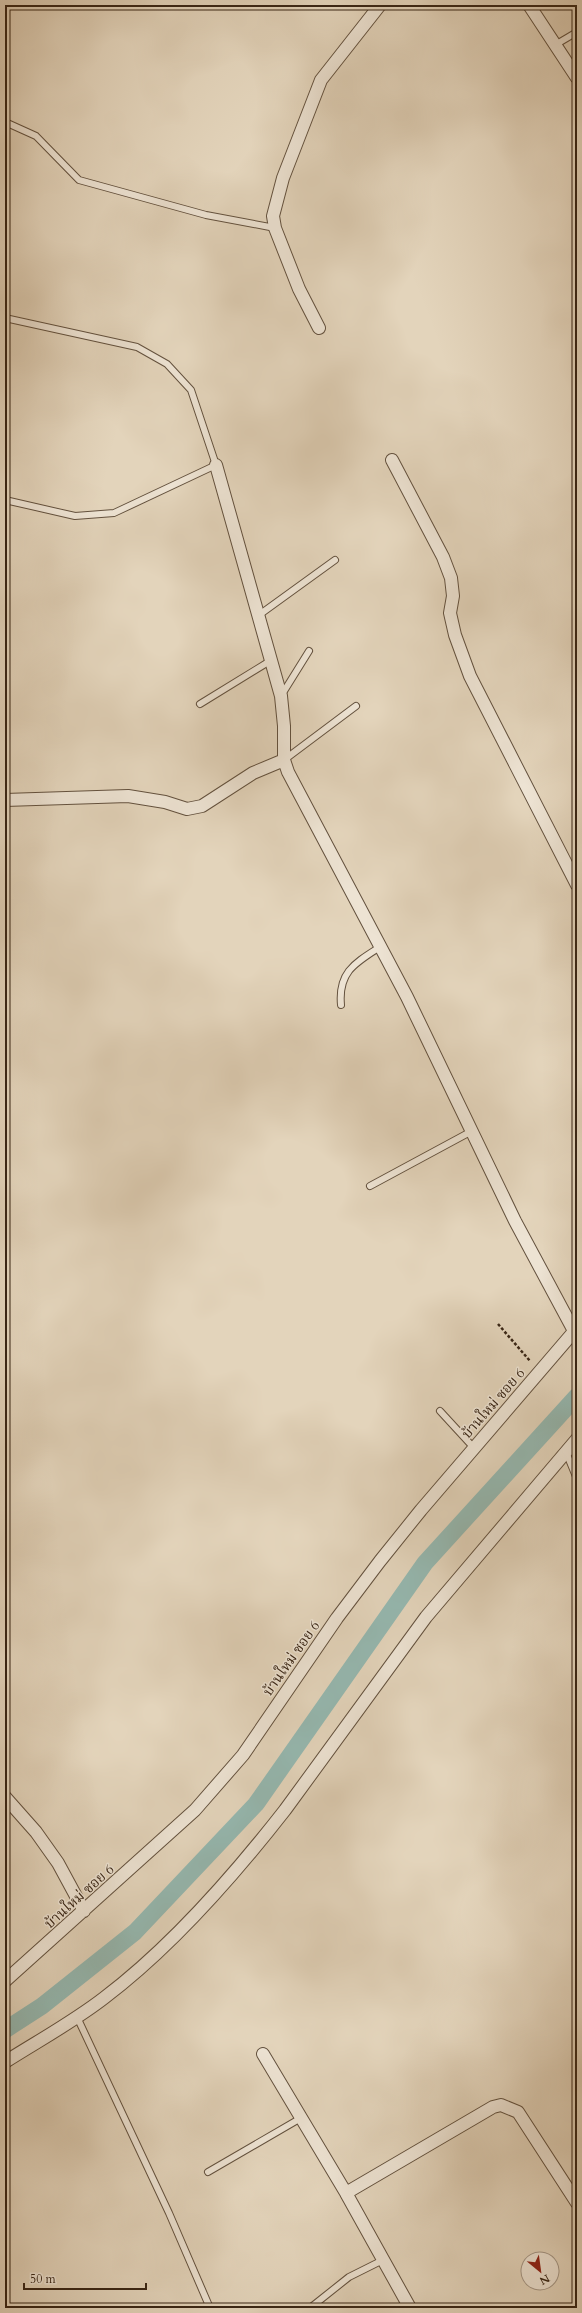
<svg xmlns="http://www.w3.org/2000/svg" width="582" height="2313" font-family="Cardo,'Noto Serif Thai',serif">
<rect width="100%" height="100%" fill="#e3d4bb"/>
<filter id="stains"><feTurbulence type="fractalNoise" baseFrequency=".005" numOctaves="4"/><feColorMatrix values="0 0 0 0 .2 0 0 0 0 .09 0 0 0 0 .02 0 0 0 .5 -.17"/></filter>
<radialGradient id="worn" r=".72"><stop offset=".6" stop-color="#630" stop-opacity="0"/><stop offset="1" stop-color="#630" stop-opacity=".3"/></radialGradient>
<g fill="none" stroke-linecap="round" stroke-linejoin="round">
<path stroke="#95b8b0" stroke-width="17" d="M5 2030 42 2006 135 1932 256 1804 425 1563 577 1396"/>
<defs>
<path id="lane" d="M555 45 577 32
M5 122 36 136 79 180 206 215 275 228
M5 318 137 347 167 364 191 390 216 465 114 513 75 516 5 500
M259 615 335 560
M281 696 309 651
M200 704 270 661
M284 760 356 706
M341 1005C338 972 355 963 380 947
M370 1186 472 1131
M440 1411 474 1448
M566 1452 577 1479
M77 2017 169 2213 210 2308
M208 2172 301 2118
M310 2308 349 2277 383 2260"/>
<path id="street" d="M529 5 577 78
M319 328 299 289 275 228 273 216 283 178 321 80 380 5
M392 460 443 557 451 578 453 596 450 613 455 635 470 676 577 885
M216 465 281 696 284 726V760L288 772 407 997 515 1221 574 1331
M5 800 128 796 165 802 187 809 202 806 253 773 284 760
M5 1797 36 1832 58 1863 84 1911
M5 1981 195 1810 243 1755 337 1618 380 1561 421 1510 577 1328
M263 2054 346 2193 410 2308
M5 2062C38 2041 73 2022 104 1998 169 1949 235 1874 285 1810L426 1617 577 1439
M346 2193 493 2107 501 2105 518 2112 577 2203"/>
</defs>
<use href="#lane" stroke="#63513e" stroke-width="8"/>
<use href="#street" stroke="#63513e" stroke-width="14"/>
<path stroke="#382515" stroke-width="2.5" stroke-dasharray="3 2" stroke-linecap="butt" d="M498 1324 530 1361"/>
<use href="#lane" stroke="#ede3d3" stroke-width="6"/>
<use href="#street" stroke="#ede3d3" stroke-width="12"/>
</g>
<g text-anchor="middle" stroke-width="3" stroke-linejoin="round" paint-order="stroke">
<g font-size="14" fill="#382515" stroke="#ede3d3">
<text transform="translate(493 1403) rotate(-49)" y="5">บ้านใหม่ ซอย 6</text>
<text transform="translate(291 1658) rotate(-55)" y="5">บ้านใหม่ ซอย 6</text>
<text transform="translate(79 1896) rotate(-42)" y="5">บ้านใหม่ ซอย 6</text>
</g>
</g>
<rect width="582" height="2313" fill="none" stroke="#e3d4bb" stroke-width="20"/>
<rect x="6" y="6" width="570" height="2301" fill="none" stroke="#382515" stroke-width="2"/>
<rect x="10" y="10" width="562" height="2293" fill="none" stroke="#382515"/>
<g transform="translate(540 2271) rotate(151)"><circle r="19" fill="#ede3d3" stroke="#a59787"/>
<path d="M0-3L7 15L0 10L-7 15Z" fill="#8f2418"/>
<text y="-6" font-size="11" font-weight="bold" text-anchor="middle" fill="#382515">N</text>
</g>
<path d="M24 2283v6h122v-6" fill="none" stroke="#382515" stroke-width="2"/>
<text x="30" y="2283" font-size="12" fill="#382515" stroke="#ede3d3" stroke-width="3" paint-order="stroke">50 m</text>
<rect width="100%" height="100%" filter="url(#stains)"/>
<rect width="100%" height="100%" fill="url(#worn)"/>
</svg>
